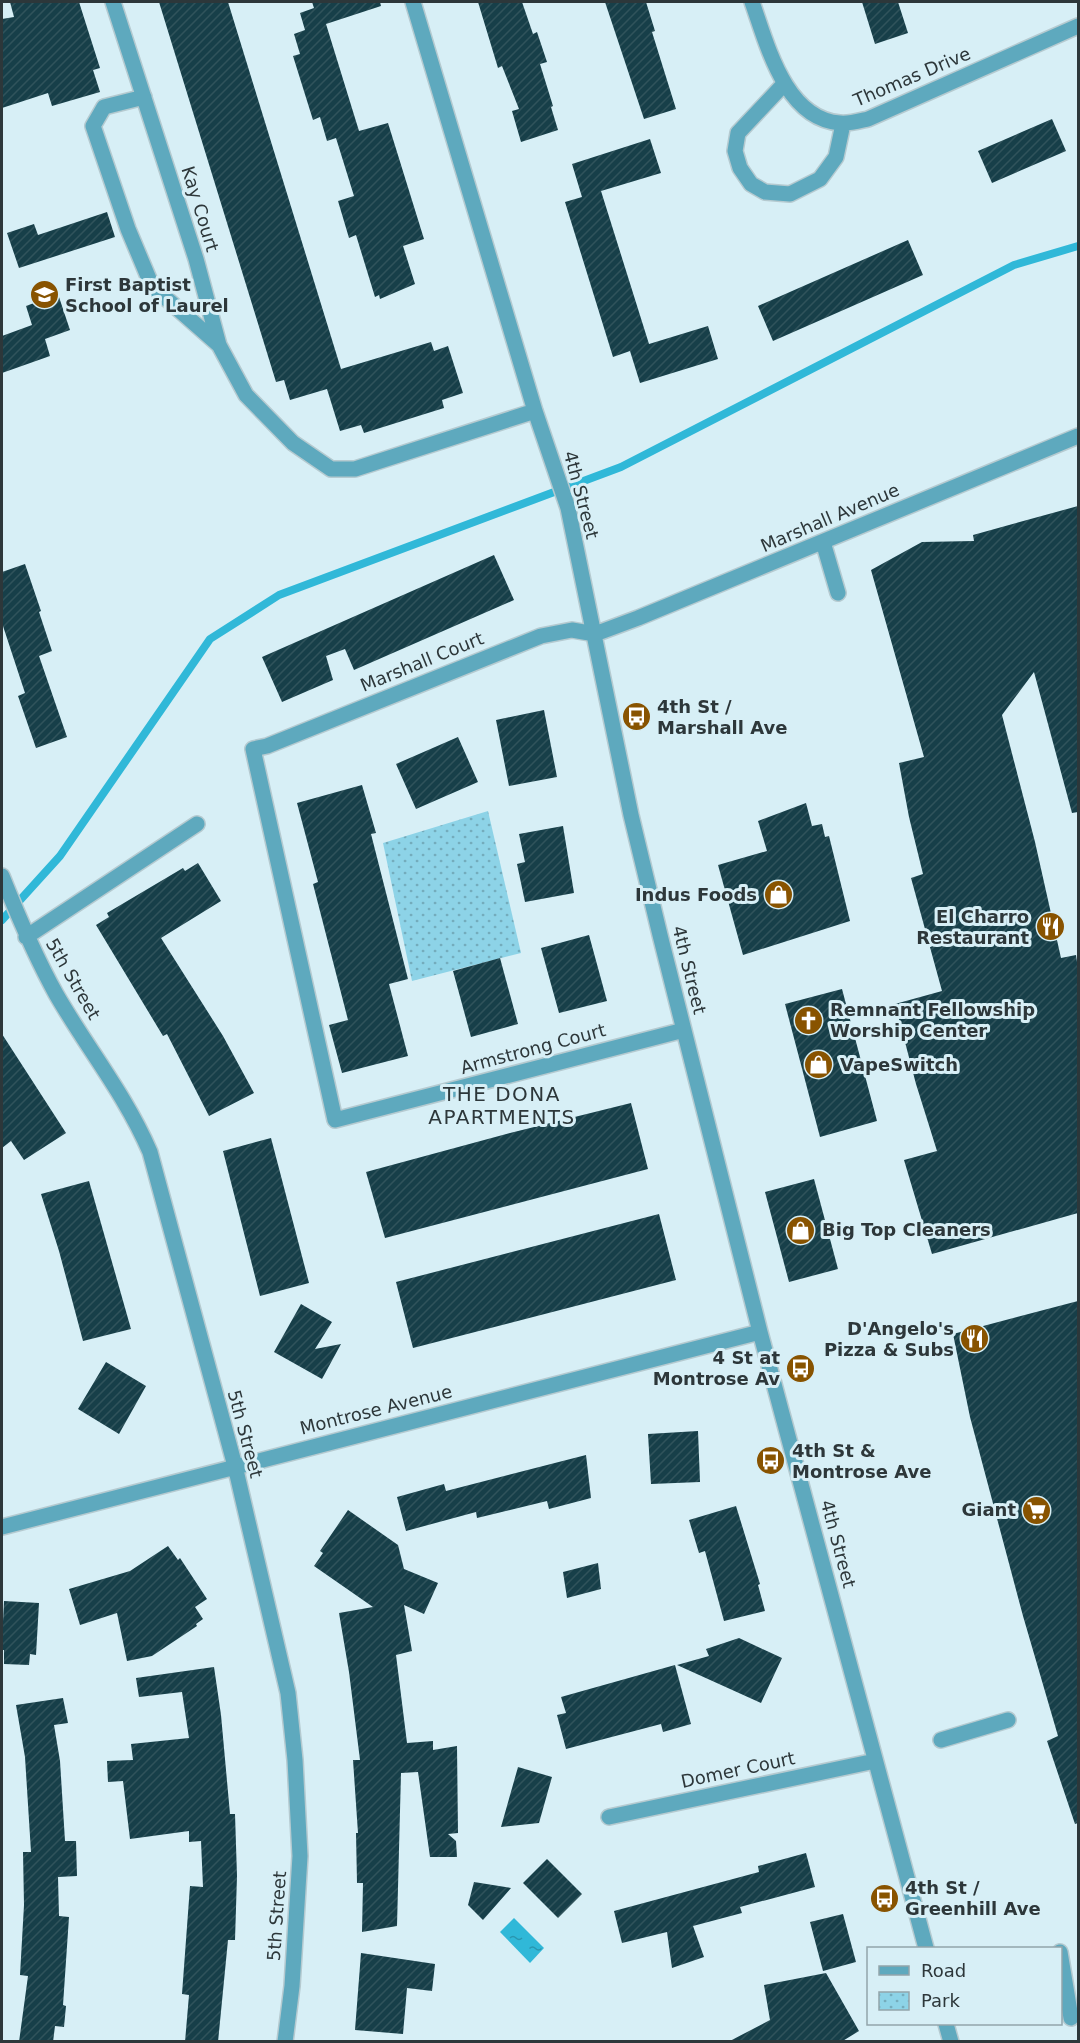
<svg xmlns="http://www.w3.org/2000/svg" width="1080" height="2043" font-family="'DejaVu Sans',sans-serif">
<defs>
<pattern id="park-dots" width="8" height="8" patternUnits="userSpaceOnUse" patternTransform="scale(1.5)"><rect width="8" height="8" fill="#8dd3e7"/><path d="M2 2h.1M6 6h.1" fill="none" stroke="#74acbc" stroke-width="1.8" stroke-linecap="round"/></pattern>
<pattern id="water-ripples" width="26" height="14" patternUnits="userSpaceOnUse" patternTransform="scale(1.5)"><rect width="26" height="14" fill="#30b8d8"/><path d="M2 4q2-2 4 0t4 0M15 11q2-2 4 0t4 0" fill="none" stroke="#2996b0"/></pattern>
<pattern id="building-hatch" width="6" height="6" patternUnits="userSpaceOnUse" patternTransform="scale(1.5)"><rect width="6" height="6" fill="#173f49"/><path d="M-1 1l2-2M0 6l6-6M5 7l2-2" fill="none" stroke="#30535b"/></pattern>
</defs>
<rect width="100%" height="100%" fill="#d7eff6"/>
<path fill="url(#park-dots)" d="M488 811 521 953 412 981 383 843Z"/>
<path fill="url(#water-ripples)" d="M514 1918 544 1948 530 1963 500 1932Z"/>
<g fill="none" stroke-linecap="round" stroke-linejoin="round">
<path stroke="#30b8d8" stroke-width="8" d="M2 920 60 856 210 639 279 595 621 467 1014 265 1078 246"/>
</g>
<path fill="url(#building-hatch)" d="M10 2H79L100 68 93 70 100 92 52 106 48 93 2 108V19L14 17Z
M159 2H228L341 369 431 342 434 351 448 346 463 393 442 400 444 408 364 433 361 425 340 431 327 389 290 400 284 380 276 382Z
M312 2H380L381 6 326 24 359 131 388 123 424 239 403 246 415 284 380 299 379 295 375 297 356 235 349 238 338 201 354 196 336 138 327 141 320 117 313 120 293 56 300 54 294 34 305 30 300 13 314 8Z
M478 2H522L533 34 537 32 547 62 540 64 553 106 551 107 558 130 521 142 512 111 519 109 502 66 498 68Z
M605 2H646L655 31 652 32 676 109 644 119Z
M862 2H898L908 33 875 44Z
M1052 119 1066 151 992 183 978 151Z
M650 139 661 173 601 191 649 344 708 326 718 359 640 383 630 351 613 357 565 202 582 197 572 164Z
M107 212 115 237 19 268 7 233 34 224 38 235Z
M908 240 923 275 773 341 758 306Z
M58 294 70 330 45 339 50 356 2 373V336L32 325 26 306Z
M1078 506V812L1072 813 1034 672 1002 715 1035 842 1061 958 1076 955 1078 969V1213L932 1254 904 1160 937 1151 916 1084 895 1004 942 991 911 878 923 874 909 817 899 763 924 757 871 570 922 542 974 541 973 535Z
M494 555 514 600 354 670 345 649 326 656 333 680 282 702 262 657Z
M25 564 41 611 39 612 52 651 39 656 67 737 36 748 18 696 25 693 2 623V572Z
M544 710 557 777 509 786 496 720Z
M458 737 478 782 416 809 396 764Z
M362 785 376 833 371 834 408 979 389 984 408 1056 342 1073 329 1025 348 1020 313 884 318 882 297 803Z
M806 803 812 826 822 824 825 837 829 836 850 921 743 955 718 865 767 851 758 821Z
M563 826 574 893 525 902 517 864 525 862 519 834Z
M198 863 221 901 161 938 223 1036 254 1093 209 1116 167 1034 163 1036 96 925 109 917 107 913 183 868 185 871Z
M589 935 607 1001 559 1013 541 948Z
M500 958 518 1024 471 1037 453 971Z
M842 989 877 1121 820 1137 785 1004Z
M2 1034 66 1133 24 1160 11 1141 2 1148Z
M631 1103 648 1169 385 1238 366 1172 510 1133Z
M271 1138 309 1283 260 1296 223 1151Z
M814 1179 838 1269 789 1282 765 1192Z
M89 1181 131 1329 83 1341 59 1251 41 1194Z
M659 1214 676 1280 413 1348 396 1282Z
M1078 1301V1823L1075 1824 1047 1741 1058 1736 1023 1616 970 1417 953 1334Z
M301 1304 332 1322 315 1349 341 1344 322 1379 274 1352Z
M106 1362 146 1386 119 1434 78 1409Z
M698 1431 700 1482 651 1484 648 1434Z
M586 1455 591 1498 549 1509 547 1501 477 1518 476 1512 406 1531 397 1497 444 1484 446 1491Z
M736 1506 760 1584 758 1585 765 1611 724 1621 705 1551 699 1553 689 1520Z
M348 1510 398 1545 404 1569 438 1583 424 1614 404 1605 412 1651 396 1655 407 1743 433 1741V1750L457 1746 458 1833 448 1834 456 1841 457 1857H430L418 1772 401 1773 397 1926 362 1932 363 1883H357L356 1833H358L353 1760H360L349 1672 339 1613 373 1607 314 1566 323 1553 320 1551Z
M168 1546 178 1560 180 1558 207 1599 195 1607 203 1619 196 1624 197 1626 152 1656 127 1661 117 1613 80 1625 69 1589 130 1571Z
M598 1563 601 1589 567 1598 563 1572Z
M4 1601 39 1603 36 1655 30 1654 29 1665 4 1664V1650H2V1642Z
M739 1638 782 1658 761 1703 677 1665 709 1656 706 1649Z
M675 1665 691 1724 663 1732 661 1724 566 1749 557 1715 566 1713 561 1697Z
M214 1667 221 1715 230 1814H235L237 1876 235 1940H228L218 2042H185L189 1995 182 1994 190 1886 203 1887 201 1841 189 1842V1831L130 1839 123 1781 108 1782 107 1761 133 1760 131 1744 189 1738 182 1692 139 1697 136 1678Z
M63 1698 68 1723 54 1725 60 1761 65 1841H76L77 1876 58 1877 59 1916 69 1917 63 2005 66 2006 64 2027 55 2026 53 2042H19L28 1976 20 1975 24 1905 23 1852H31L25 1757 16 1705Z
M518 1767 552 1777 548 1791 539 1823 501 1827Z
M806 1853 815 1887 740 1907 742 1913 693 1926 704 1957 672 1968 667 1932 622 1943 614 1911 759 1872 758 1866Z
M547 1859 582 1894 558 1918 523 1883Z
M474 1882 511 1888 483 1920 468 1905Z
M843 1914 856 1962 823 1971 810 1922Z
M361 1953 435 1964 432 1991 407 1988 403 2034 355 2030Z
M826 1973 859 2031 841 2042H728L770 2020 764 1985Z"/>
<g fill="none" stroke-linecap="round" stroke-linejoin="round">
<defs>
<path id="minor" d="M113 2 196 259 219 345 246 395 293 443 331 469H355L535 411
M413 2 535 411 568 508 631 815 660 935 760 1332 926 1948
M752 2C767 44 785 119 840 123 849 124 859 121 868 119L1078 26
M784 84 738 133 735 151 740 168 751 184 765 192 790 194 820 179 836 157 843 124
M144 97 104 107 93 126 128 229 152 286 219 345
M823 542 838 593
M2 876C18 916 35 956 56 994 87 1048 125 1094 150 1152L235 1466 288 1693 295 1760 300 1856 292 1986 285 2042
M26 937 197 824
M684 1030 335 1120 253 749 267 746 541 636 572 630 595 634 638 618 1078 436
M2 1527 760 1332
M941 1740 1008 1720
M609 1817 875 1761
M1060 1952 1071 2018
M946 2024 951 2042"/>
</defs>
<use href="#minor" stroke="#b5cad0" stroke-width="18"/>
<use href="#minor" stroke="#5ea9be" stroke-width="15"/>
</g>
<defs>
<symbol id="school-disc" viewBox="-11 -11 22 22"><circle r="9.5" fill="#885300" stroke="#d7eff6"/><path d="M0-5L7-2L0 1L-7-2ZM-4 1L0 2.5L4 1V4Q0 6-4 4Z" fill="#fff"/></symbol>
<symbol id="bus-disc" viewBox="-11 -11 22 22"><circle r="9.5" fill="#885300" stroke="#d7eff6"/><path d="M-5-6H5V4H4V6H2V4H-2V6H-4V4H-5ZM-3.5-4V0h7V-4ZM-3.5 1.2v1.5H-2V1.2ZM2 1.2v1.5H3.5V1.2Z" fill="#fff"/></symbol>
<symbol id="shop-disc" viewBox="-11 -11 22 22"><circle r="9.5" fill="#885300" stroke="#d7eff6"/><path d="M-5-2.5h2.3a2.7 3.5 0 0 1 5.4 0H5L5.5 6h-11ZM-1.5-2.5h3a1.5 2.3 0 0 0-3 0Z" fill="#fff"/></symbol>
<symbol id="restaurant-disc" viewBox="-11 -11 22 22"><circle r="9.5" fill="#885300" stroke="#d7eff6"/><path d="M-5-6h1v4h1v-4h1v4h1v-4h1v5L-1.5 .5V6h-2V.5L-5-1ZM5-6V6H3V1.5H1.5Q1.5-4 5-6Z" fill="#fff"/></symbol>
<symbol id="church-disc" viewBox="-11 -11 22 22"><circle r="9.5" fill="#885300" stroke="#d7eff6"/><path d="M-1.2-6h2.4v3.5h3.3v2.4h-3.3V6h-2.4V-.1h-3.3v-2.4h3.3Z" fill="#fff"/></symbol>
<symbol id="supermarket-disc" viewBox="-11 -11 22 22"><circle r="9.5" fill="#885300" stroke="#d7eff6"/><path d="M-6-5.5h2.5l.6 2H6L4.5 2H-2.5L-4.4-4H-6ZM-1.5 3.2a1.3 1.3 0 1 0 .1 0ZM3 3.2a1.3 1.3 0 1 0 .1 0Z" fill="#fff"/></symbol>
</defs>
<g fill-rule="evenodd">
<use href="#school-disc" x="28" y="278" width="33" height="33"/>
<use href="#bus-disc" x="620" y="700" width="33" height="33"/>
<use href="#shop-disc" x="762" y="878" width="33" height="33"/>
<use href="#restaurant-disc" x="1034" y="910" width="33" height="33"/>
<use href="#church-disc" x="792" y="1004" width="33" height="33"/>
<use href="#shop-disc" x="802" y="1048" width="33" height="33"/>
<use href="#shop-disc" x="784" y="1214" width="33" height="33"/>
<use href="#restaurant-disc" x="958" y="1322" width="33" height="33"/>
<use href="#bus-disc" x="784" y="1352" width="33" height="33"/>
<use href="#bus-disc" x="754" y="1444" width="33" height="33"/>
<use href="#supermarket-disc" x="1020" y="1494" width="33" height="33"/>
<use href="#bus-disc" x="868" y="1882" width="33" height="33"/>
</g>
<g text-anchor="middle" stroke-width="6" stroke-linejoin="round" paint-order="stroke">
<g font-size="18" fill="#2d373a" stroke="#d7eff6">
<text transform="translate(912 77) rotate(-23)" y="6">Thomas Drive</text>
<text transform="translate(200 209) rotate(73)" y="6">Kay Court</text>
<text transform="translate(581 495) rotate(75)" y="6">4th Street</text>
<text transform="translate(830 518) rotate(-23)" y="6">Marshall Avenue</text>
<text transform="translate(422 662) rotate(-22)" y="6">Marshall Court</text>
<text transform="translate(689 970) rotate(76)" y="6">4th Street</text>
<text transform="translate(73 979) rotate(60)" y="6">5th Street</text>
<text transform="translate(533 1049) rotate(-15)" y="6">Armstrong Court</text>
<text transform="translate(376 1410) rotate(-14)" y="6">Montrose Avenue</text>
<text transform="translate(245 1434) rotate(75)" y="6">5th Street</text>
<text transform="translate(838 1544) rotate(75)" y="6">4th Street</text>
<text transform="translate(738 1770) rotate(-12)" y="6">Domer Court</text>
<text transform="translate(277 1916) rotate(-86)" y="6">5th Street</text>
</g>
<g font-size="18" font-weight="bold" fill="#2d373a" stroke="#d7eff6" text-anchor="start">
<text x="65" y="291">First Baptist<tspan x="65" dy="21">School of Laurel</tspan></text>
<text x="657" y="713">4th St /<tspan x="657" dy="21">Marshall Ave</tspan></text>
<text x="757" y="901" text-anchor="end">Indus Foods</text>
<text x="1029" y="923" text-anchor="end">El Charro<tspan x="1029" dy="21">Restaurant</tspan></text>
<text x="830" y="1016">Remnant Fellowship<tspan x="830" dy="21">Worship Center</tspan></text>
<text x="840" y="1071">VapeSwitch</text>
<text x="822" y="1236">Big Top Cleaners</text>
<text x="954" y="1335" text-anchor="end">D'Angelo's<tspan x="954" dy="21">Pizza &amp; Subs</tspan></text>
<text x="780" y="1364" text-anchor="end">4 St at<tspan x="780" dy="21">Montrose Av</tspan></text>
<text x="792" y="1457">4th St &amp;<tspan x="792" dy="21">Montrose Ave</tspan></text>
<text x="1016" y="1516" text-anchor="end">Giant</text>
<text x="905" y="1894">4th St /<tspan x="905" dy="21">Greenhill Ave</tspan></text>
</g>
<g font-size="20" letter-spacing="1.5" fill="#2d373a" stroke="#d7eff6">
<text x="502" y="1101">THE DONA<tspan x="502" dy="23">APARTMENTS</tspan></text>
</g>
</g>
<rect width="1080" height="2043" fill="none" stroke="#2d373a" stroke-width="6"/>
<rect x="867" y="1947" width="195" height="78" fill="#d7eff6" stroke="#93a5ab" stroke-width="1.5"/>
<rect x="879" y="1966" width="30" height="9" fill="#5ea9be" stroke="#93a5ab" stroke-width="1.5"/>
<text x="921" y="1977" font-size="18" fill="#2d373a">Road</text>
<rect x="879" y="1992" width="30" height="18" fill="url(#park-dots)" stroke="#93a5ab" stroke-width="1.5"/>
<text x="921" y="2007" font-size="18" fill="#2d373a">Park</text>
</svg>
